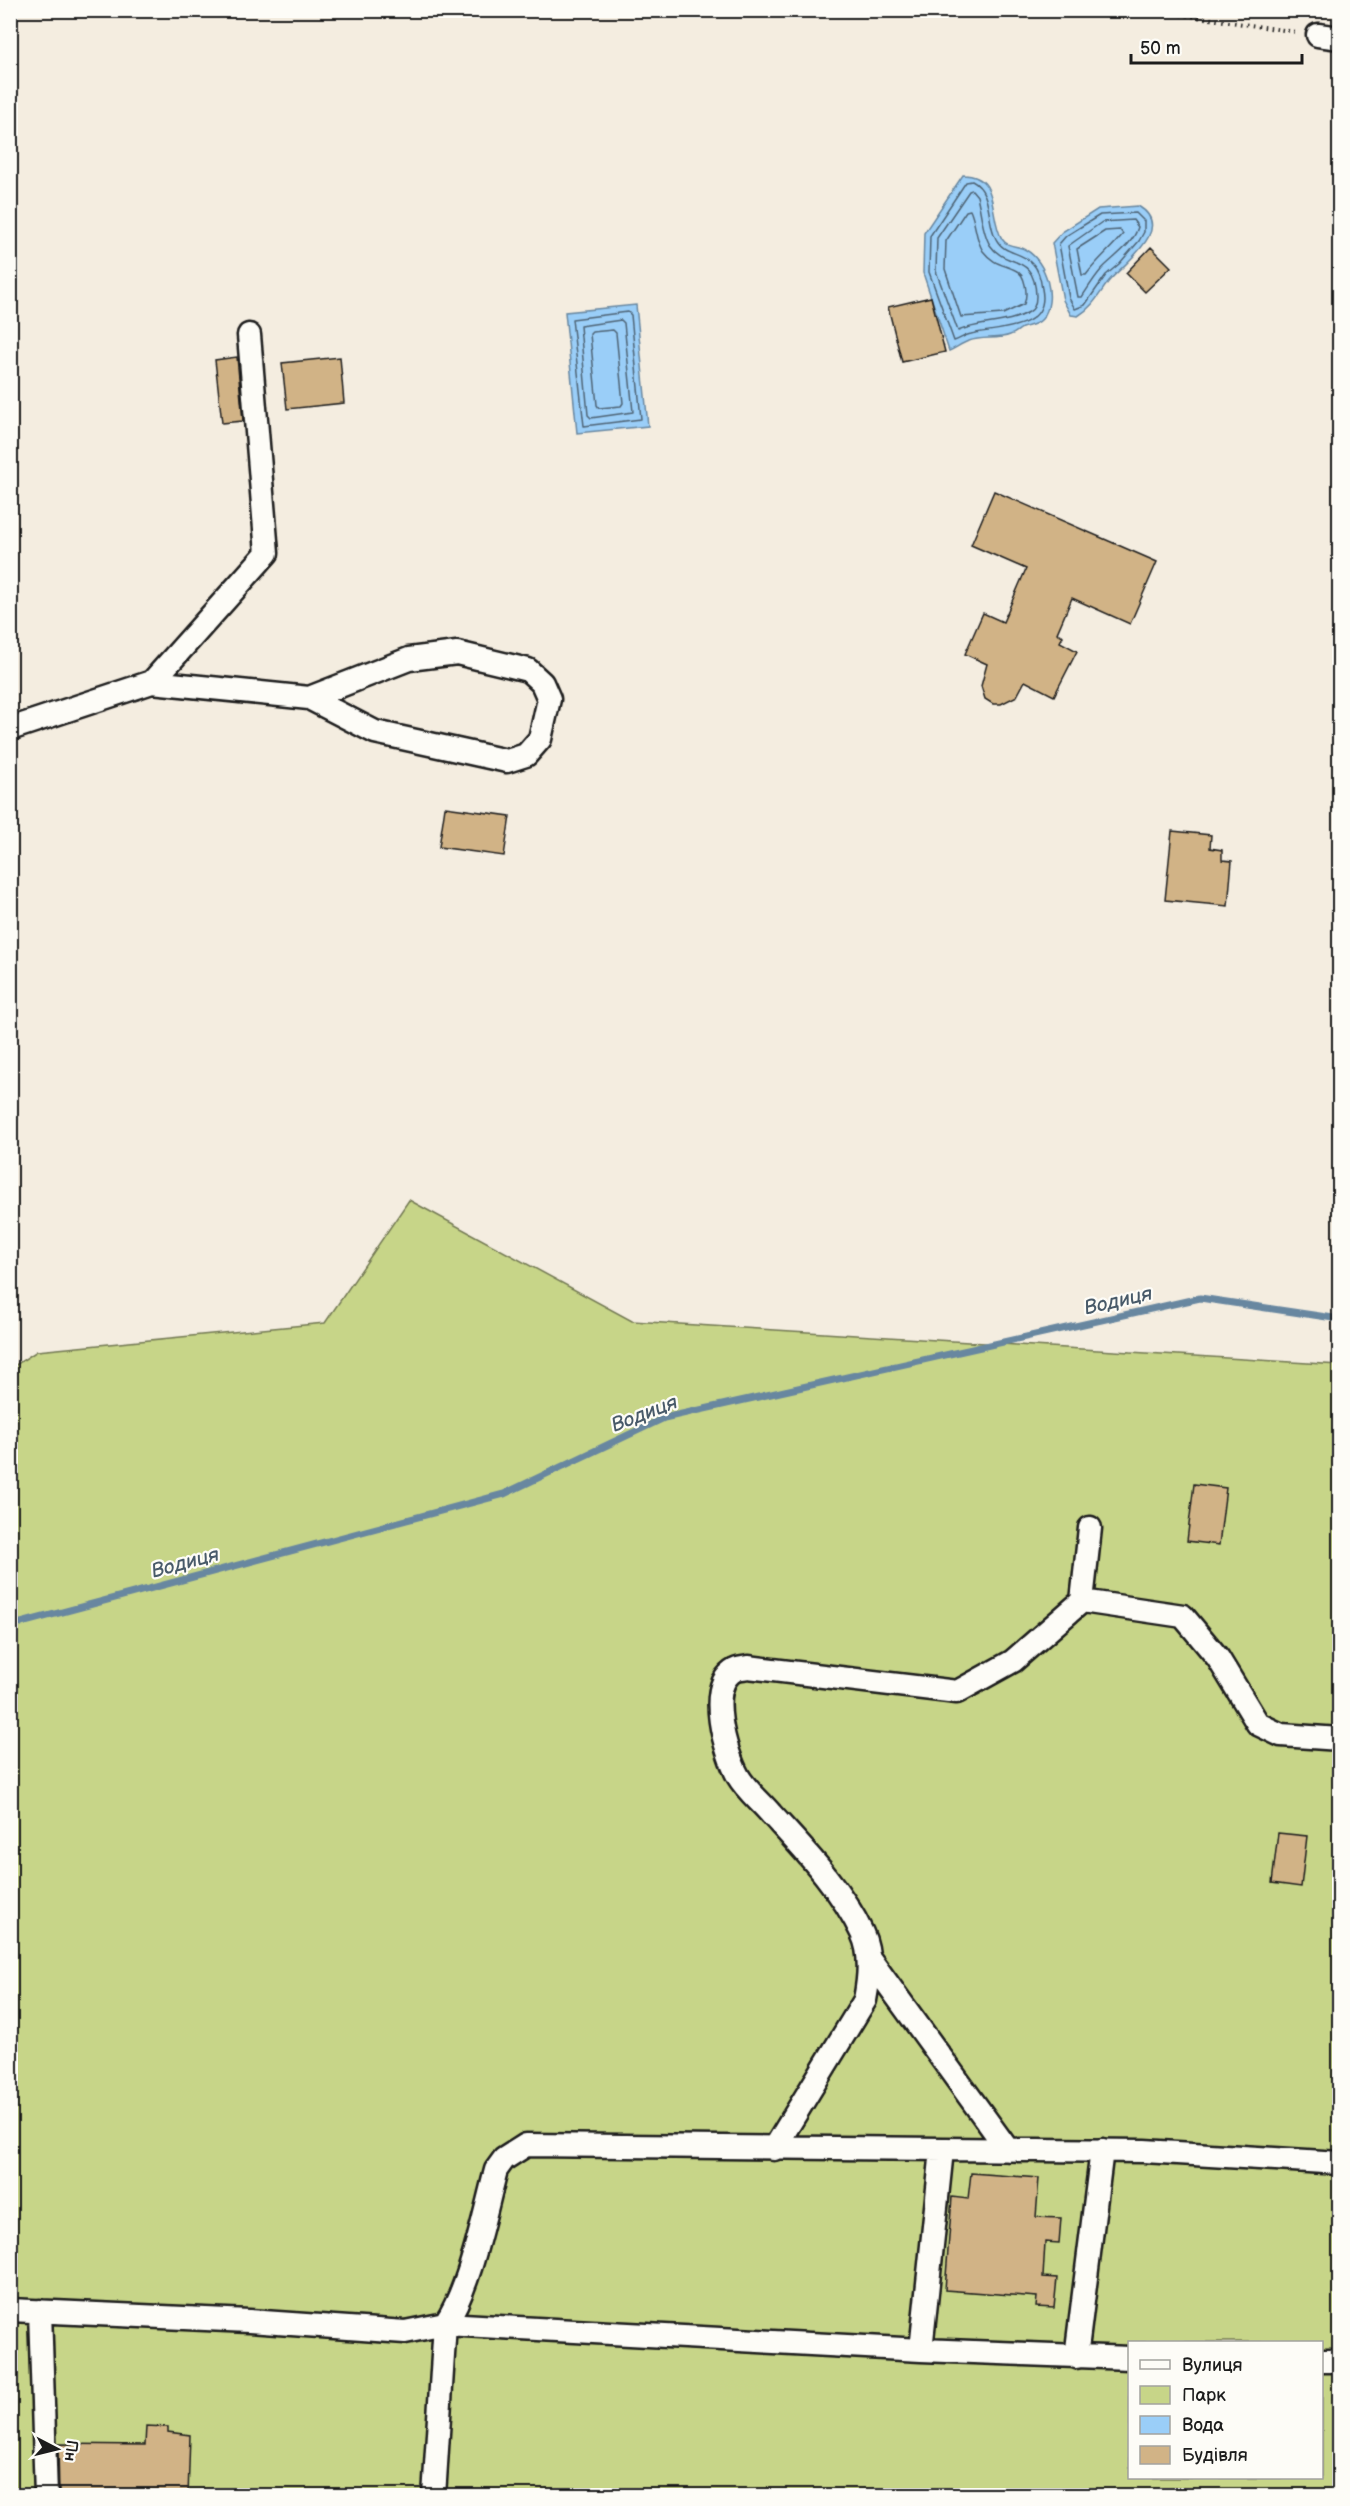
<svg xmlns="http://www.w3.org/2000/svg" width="1350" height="2506" font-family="'Balsamiq Sans',sans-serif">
<rect width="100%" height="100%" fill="#f4ede0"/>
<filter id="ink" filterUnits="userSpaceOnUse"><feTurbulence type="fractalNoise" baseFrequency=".0167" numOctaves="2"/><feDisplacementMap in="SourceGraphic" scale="12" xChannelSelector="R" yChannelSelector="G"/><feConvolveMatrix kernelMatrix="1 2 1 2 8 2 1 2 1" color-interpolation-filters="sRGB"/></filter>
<g filter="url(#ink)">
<path fill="#c7d588" stroke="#727852" stroke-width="1.5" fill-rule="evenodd" d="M409 1200 632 1321 1339 1365V2495L11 2496V1368L37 1351 325 1323ZM1130 2342H1322V2478H1130Z"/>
<path fill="#9acef8" stroke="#6887a0" stroke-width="1.5" d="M963 175C1001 175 988 216 1002 239 1008 248 1018 245 1026 250 1046 261 1058 300 1042 319 1037 325 1030 325 1022 328 1018 330 1015 334 1010 335 998 340 982 336 969 341 962 343 956 348 949 351L923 273 924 233Z
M1138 206C1176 228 1124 263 1109 281 1099 294 1093 307 1078 316L1071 315 1063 300 1052 243 1062 232 1098 209Z
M636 305 648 426 577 433 565 312Z"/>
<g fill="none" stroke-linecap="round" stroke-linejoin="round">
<path stroke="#4e6374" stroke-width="1.5" d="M972 181C993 192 986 221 996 239 1004 255 1022 251 1033 264 1039 270 1041 281 1042 289 1051 330 997 328 971 334 965 335 960 339 954 341L929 272 930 236 966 182Z
M972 190 977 196C981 211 982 232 990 245 1006 269 1035 252 1036 296 1036 302 1035 309 1029 312 1007 325 981 321 958 331L936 271 937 238 969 191Z
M970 210C976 223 975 239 983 251 993 264 1002 264 1015 270 1026 274 1028 295 1024 304L1003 314 961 317 945 269 946 241 966 211Z
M1136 213 1144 221V232L1139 241 1119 264 1106 275 1085 305 1075 309 1069 298 1059 244 1066 236 1100 215Z
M1133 220 1138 227C1133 245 1113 257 1101 270 1094 278 1088 288 1082 297H1078L1068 246 1102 222Z
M1120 230 1123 234C1111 249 1097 260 1086 275H1082L1077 249 1105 231Z
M628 312 631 315 641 419 584 426 572 319Z
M621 320 624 323 633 412 591 418 588 415 580 326Z
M613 330 616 333 623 403 621 406 599 408 597 405 590 334 592 332Z"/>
<path stroke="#6887a0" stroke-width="7" d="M10 1626 504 1494 664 1418 1200 1298 1340 1319"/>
</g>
<path fill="#d1b386" stroke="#1c1c1c" stroke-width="1.5" d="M1151 247 1171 267 1145 292 1126 273Z
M931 297 945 352 902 362 888 307Z
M237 357 243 421 222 423 215 360Z
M340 357 344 403 287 409 282 363Z
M994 491 1157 562 1130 624 1072 598 1057 633 1063 636 1060 642 1077 651 1054 696 1025 681 1017 696 1001 704H993L985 699 981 686 987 664 965 654 983 613 1003 622 1026 569 971 545Z
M445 807 510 816 504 856 439 847Z
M1172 831 1211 835 1210 848 1222 850V860L1232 861 1228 906 1165 900Z
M1194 1484 1226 1488 1219 1545 1187 1541Z
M1278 1833 1307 1836 1301 1887 1272 1883Z
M971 2173 1039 2178 1036 2217 1061 2218 1059 2243 1045 2242 1043 2277 1057 2278 1054 2308 1036 2307 1037 2297 945 2290 952 2197 968 2199Z
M146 2426 168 2427V2432L190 2435 188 2496H59L58 2444 145 2445Z"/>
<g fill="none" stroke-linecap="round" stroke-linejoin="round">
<defs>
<path id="minor" d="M1318 35 1340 38
M152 682 309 698 375 732 507 761 526 755 540 739 549 699 542 683 528 670 457 653 409 659 309 698
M10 729 152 682 267 553 249 335
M1082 1601 1183 1616 1218 1658 1258 1724 1281 1735 1340 1739
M869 1958 1008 2150
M774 2149 865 2000C869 1978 872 1954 862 1933 841 1888 804 1850 771 1814 761 1802 746 1790 738 1776 726 1754 705 1686 735 1670 738 1668 744 1668 748 1667L957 1692 1013 1661 1082 1601 1090 1528
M10 2310 249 2321 405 2332 445 2324 921 2350 1130 2358
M40 2311 46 2496
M921 2350 942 2150
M1076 2357 1102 2150
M1322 2361H1340
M434 2496 445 2324C470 2288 484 2215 496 2170L504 2159 526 2145 1144 2151 1340 2163"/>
</defs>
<use href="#minor" stroke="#1c1c1c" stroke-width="27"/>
<path stroke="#1c1c1c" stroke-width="4" stroke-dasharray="1.5 4.5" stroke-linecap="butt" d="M1151 10 1296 32"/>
<use href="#minor" stroke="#fdfcf7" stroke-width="22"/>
</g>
</g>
<g text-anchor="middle" stroke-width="4.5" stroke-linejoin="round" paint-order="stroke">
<g font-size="20" font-style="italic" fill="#485a69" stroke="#fdfcf7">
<text transform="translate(1118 1300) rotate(-13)" y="7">Водиця</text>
<text transform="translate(644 1413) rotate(-21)" y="7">Водиця</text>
<text transform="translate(185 1562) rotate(-15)" y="7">Водиця</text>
</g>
</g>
<rect width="1350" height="2506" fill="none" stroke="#fdfcf7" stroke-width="36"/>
<rect x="18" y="18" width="1314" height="2470" fill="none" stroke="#1c1c1c" stroke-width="2" filter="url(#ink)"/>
<rect x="1128" y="2341" width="195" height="138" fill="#fdfcf7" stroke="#a3a29f" stroke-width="1.5"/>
<rect x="1140" y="2360" width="30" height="9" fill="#fdfcf7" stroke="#a3a29f" stroke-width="1.5"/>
<text x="1182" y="2371" font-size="18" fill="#1c1c1c">Вулиця</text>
<rect x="1140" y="2386" width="30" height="18" fill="#c7d588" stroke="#a3a29f" stroke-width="1.5"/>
<text x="1182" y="2401" font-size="18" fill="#1c1c1c">Парк</text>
<rect x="1140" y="2416" width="30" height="18" fill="#9acef8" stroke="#a3a29f" stroke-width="1.5"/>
<text x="1182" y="2431" font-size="18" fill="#1c1c1c">Вода</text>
<rect x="1140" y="2446" width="30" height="18" fill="#d1b386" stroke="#a3a29f" stroke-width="1.5"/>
<text x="1182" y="2461" font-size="18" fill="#1c1c1c">Будівля</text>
<g transform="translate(57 2449) rotate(97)" stroke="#fdfcf7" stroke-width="4.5" paint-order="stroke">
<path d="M0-4.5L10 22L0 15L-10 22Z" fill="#1c1c1c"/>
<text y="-9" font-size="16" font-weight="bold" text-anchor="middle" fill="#1c1c1c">Пн</text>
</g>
<path d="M1131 54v9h171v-9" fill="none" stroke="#1c1c1c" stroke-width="3"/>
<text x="1140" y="54" font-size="18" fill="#1c1c1c" stroke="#fdfcf7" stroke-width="4.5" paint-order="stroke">50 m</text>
</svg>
